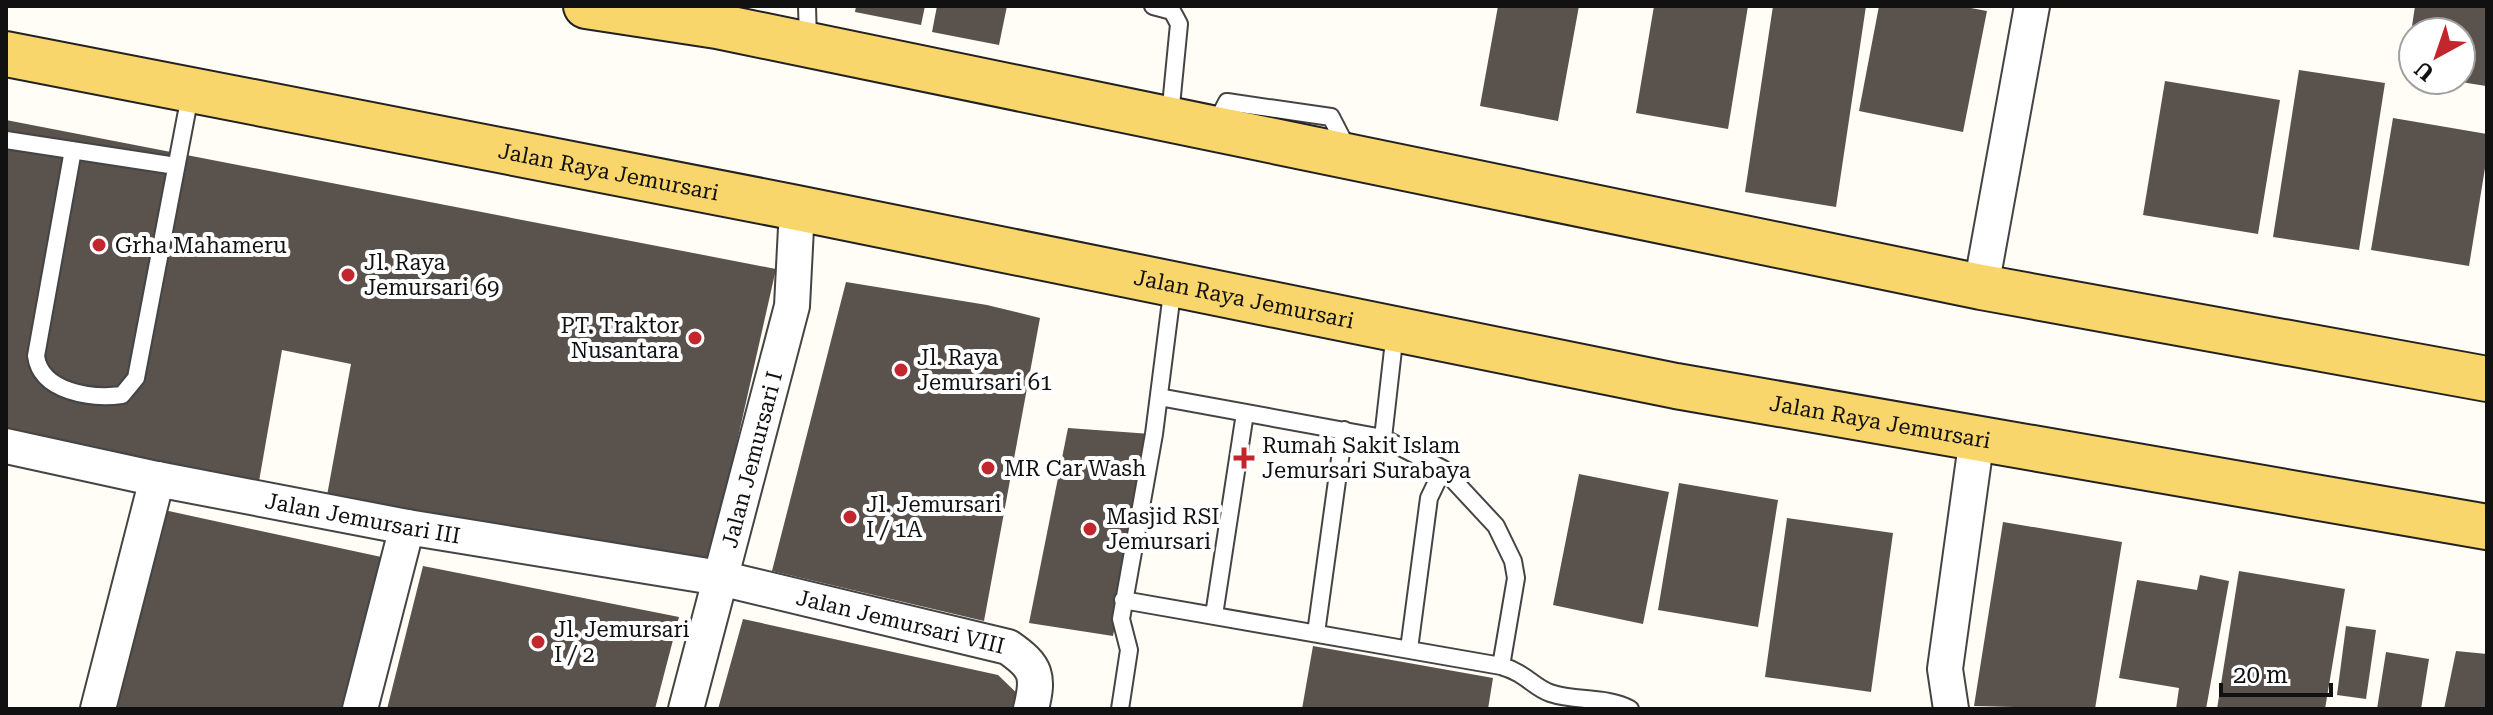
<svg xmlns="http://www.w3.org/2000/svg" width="2493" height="715" font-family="'Roboto Serif',serif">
<rect width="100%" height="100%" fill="#fffdf5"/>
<path fill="#5a524d" d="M856 6H925L921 25 855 12Z
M937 6H1007L999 45 932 32Z
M1498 6H1579L1558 121 1480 106Z
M1654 6H1748L1728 129 1636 113Z
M1773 6H1866L1836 207 1745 192Z
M1879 6H1960L1987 11 1963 132 1859 111Z
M2415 6H2487L2486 86 2461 82V32H2413V74L2405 73Z
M2299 70 2385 83 2359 250 2273 237Z
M2165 81 2280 100 2258 234 2143 215Z
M2393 118 2487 134V156L2469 266 2371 250Z
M6 120 776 269 709 566 326 501 351 364 282 350 258 487 6 436Z
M846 282 987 305 1040 318 984 621 772 571Z
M1068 428 1151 434 1113 636 1029 623Z
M1579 474 1669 492 1643 624 1553 605Z
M1679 483 1778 500 1758 627 1658 610Z
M164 510 386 558 347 709H115Z
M1787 518 1893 533 1871 692 1765 677Z
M2003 522 2122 542 2095 709 1974 706Z
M423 566 679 617 655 709H387Z
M2239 571 2345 589 2325 709H2217Z
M2200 575 2229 581 2206 709H2176L2179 688 2119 678 2137 580 2197 590Z
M743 619 998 675 1022 698 1021 709H718Z
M2346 626 2376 630 2366 699 2337 695Z
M1313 646 1493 678 1488 709H1302Z
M2456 651 2487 654V709H2444Z
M2386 652 2429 659 2421 709H2377Z"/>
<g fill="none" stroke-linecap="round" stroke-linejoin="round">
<defs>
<path id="lane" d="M807 6 808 40
M1153 6 1172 11 1179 24 1170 116
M1214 127 1227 102 1331 117 1347 148
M6 140 176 166
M73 150 36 356C41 392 91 399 122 395L136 378 191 90
M1159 397 1383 438 1443 469 1496 526 1513 561 1516 578 1501 666C1526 673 1533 687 1550 693 1576 702 1605 696 1630 709
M1383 438 1395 332
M1123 600 1501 666
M1214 615 1245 413
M1316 633 1344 430
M1409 649 1429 498 1443 469
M1120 709 1129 650 1121 619 1154 434 1173 285"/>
<g id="street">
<path d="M1981 287 2032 6"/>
<path id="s1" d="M6 446 157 479 407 527 720 578 1008 647C1037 667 1039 676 1031 709"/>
<path d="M98 709 157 479"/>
<path d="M360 709 407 527"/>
<path id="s2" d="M686 709 792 306 797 208"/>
<path d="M1951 709 1945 669 1977 437"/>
</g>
<g id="primary">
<path d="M586 6 717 26 1981 287 2487 379"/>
<path id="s3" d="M6 54 797 208 1676 386 2487 527"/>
</g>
</defs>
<use href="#lane" stroke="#444" stroke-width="20"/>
<use href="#street" stroke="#444" stroke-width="38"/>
<use href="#primary" stroke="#222" stroke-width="48"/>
<use href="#lane" stroke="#fff" stroke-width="16"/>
<use href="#street" stroke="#fff" stroke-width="34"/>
<use href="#primary" stroke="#f9d66b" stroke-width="44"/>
</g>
<g fill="#c4262e" stroke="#fff" stroke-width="3">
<circle cx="99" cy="245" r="8"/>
<circle cx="348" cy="275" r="8"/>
<circle cx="695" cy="338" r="8"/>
<circle cx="901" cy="370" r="8"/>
<path d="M1240 446h8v8h8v8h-8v8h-8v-8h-8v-8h8z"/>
<circle cx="988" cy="468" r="8"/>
<circle cx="850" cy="517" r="8"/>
<circle cx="1090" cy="529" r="8"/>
<circle cx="538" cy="642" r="8"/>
</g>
<g text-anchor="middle" stroke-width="8" stroke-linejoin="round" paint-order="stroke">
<g font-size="22" fill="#111" stroke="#fff">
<text dy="8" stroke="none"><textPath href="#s3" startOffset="614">Jalan Raya Jemursari</textPath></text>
<text dy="8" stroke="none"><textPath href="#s3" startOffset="1262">Jalan Raya Jemursari</textPath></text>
<text dy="8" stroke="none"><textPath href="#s3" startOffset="1910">Jalan Raya Jemursari</textPath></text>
<text dy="8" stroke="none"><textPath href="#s2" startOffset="258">Jalan Jemursari I</textPath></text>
<text dy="8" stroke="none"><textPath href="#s1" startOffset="364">Jalan Jemursari III</textPath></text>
<text dy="8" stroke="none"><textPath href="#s1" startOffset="912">Jalan Jemursari VIII</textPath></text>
</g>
<g font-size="22" fill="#111" stroke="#fff" text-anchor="start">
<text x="115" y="253">Grha Mahameru</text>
<text x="364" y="270">Jl. Raya<tspan x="364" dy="25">Jemursari 69</tspan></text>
<text x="679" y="333" text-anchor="end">PT. Traktor<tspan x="679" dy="25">Nusantara</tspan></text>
<text x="917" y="365">Jl. Raya<tspan x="917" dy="25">Jemursari 61</tspan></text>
<text x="1262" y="453">Rumah Sakit Islam<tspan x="1262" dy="25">Jemursari Surabaya</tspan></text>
<text x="1004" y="476">MR Car Wash</text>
<text x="866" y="512">Jl. Jemursari<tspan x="866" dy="25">I / 1A</tspan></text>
<text x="1106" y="524">Masjid RSI<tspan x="1106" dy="25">Jemursari</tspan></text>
<text x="554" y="637">Jl. Jemursari<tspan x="554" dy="25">I / 2</tspan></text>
</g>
</g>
<rect width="2493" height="715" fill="none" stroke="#111111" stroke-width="16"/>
<g transform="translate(2437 56) rotate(220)"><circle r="38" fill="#ffffff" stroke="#a0a0a0" stroke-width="2"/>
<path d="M0-6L14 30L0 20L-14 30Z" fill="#c4262e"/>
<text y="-12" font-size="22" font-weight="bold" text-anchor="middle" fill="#111111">U</text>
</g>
<path d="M2221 683v12h110v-12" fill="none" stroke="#111111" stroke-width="4"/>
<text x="2233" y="683" font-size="24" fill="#111111" stroke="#ffffff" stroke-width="6" paint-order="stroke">20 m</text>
</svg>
